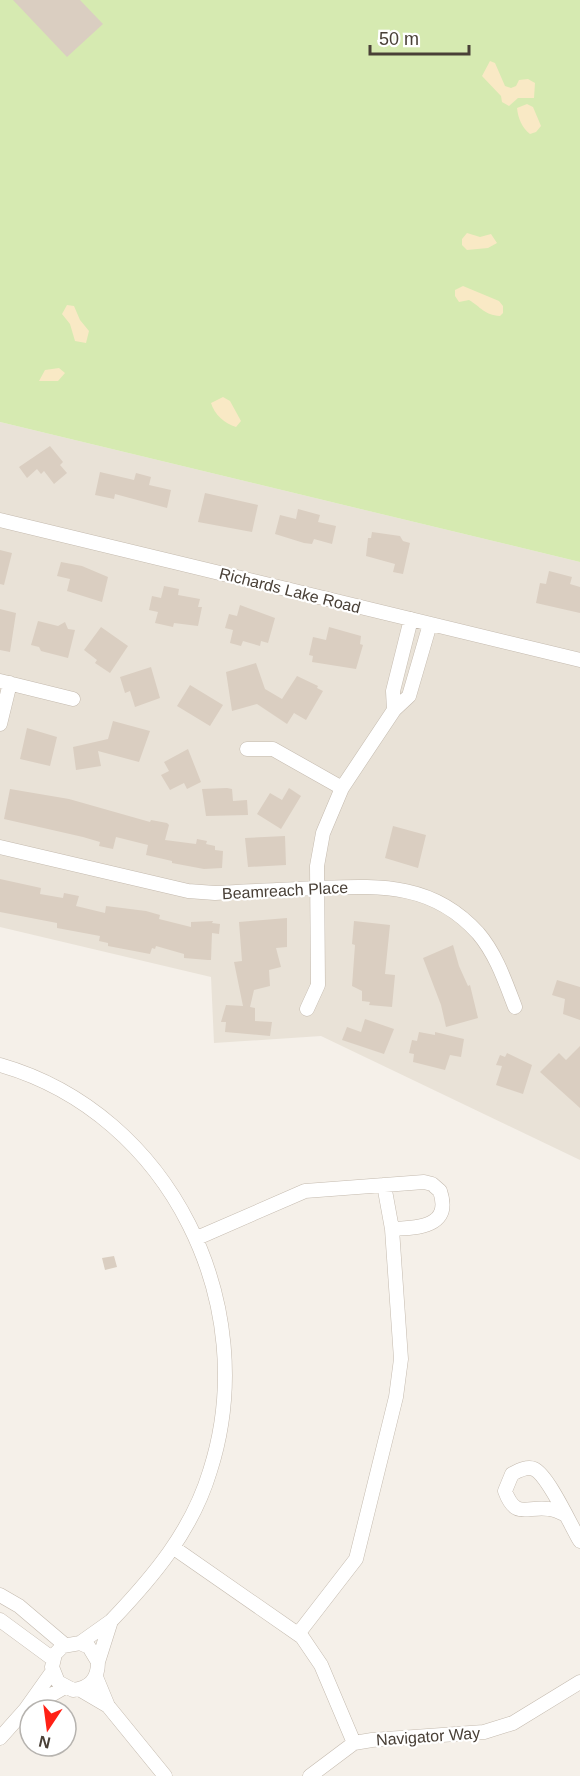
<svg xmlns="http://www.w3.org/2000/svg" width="580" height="1776" font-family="Helvetica,sans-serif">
<rect width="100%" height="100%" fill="#f5f0e9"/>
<path fill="#e9e2d7" d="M0 422 580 562V1160L321 1036 214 1043 211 977 0 927Z"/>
<path fill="#d6eab1" d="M0 0H580V562L0 422Z"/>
<path fill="#f9e9c5" d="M490 61 495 63 505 86 511 88 516 86 519 80 528 79 535 83 534 98H518L509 106 502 102 501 96 482 76Z
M527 104 533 107 541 126 536 132 530 134C522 128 518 118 517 108Z
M467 233 480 237 491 234 497 243 488 248 467 250 462 245V239Z
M463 286 499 301 503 306V313L500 316C484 315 481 307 469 300L459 302 455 296V290Z
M67 305 74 306 80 320 89 331 86 343 75 341 70 324 62 314Z
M59 368 65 373 58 381H39L45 370Z
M223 397 230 401 241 421 236 427C225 424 214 414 211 403Z"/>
<path fill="#dacec1" d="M13 0H80L103 24 67 57Z
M50 446 63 462 60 465 67 473 54 484 44 471 41 474 37 469 27 478 19 467Z
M100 472 134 480 136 473 151 477 149 485 171 490 167 508 115 494 114 499 95 495Z
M205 493 258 505 252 532 198 522Z
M298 509 320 515 318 522 336 526 332 544 314 539 312 544 304 543 275 534 280 515 296 519Z
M372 532 400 536 403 541 410 543 403 574 393 572 395 564 366 556 368 538H371Z
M0 550 12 553 4 585 0 584Z
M61 562 82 566 108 577 102 602 67 591 70 579 57 576Z
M549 571 572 577 570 584 580 587V613L536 603 540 583 546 584Z
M164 586 179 589 178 595 200 599 198 607H202L198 626 174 623 173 627 155 623 158 612 149 610 152 596 161 598Z
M240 605 275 618 268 643 261 641 260 646 243 641 241 646 230 643 233 630 225 628 229 614 237 616Z
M0 609 16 613 10 652 0 650Z
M38 621 58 626 65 622 68 629 75 630 68 658 41 651 39 647 31 645Z
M101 627 128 646 110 673 95 663 97 660 84 650Z
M329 627 361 636 360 644 363 645 356 669 312 662 313 656 309 655 313 637 326 640Z
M256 663 265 689 282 699 297 676 318 686 317 688 323 691 306 720 294 713 287 724 257 704 232 711 226 672Z
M151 667 160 698 135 707 130 691 125 693 120 677Z
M190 685 223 705 210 726 177 706Z
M113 721 150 731 139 762 98 751 101 766 76 770 73 747 108 739Z
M27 728 57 737 50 766 20 759Z
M188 749 201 782 187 789 184 783 170 790 161 775 169 771 164 762Z
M227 788 232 789 233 801 247 800 248 815 206 816 202 789Z
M289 788 301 796 281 829 257 814 270 793 282 800Z
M10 789 69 799 150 822 151 820 167 823 169 825 165 840 196 844 197 839 207 841 206 844 215 846V850L223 851 222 868 204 869 172 863V861L146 855 148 845 116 837 113 849 99 846 100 842 83 837 4 819Z
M393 826 426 835 418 868 385 858Z
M285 836 286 865 248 867 245 838Z
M0 879 41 888 40 894 63 898 64 893 79 896 76 906 105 913 106 906 146 911 160 915 159 919 191 927V922L213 921 212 923 220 924 219 934 212 933 211 960H208L184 958V954L156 946 155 949 152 948 150 954 108 946V943L99 941 100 936 57 928V923L0 912Z
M287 918V947L276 948 281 967 269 970 270 986 254 990 250 1007 255 1008V1021L272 1022 270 1036 225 1032 226 1022H221L226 1005 243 1006 234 962 242 961 239 922Z
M354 921 390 925 385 974 395 975 392 1007 369 1005 370 1002 362 1001V991L352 986 355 945 352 944Z
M453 945 459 966 468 986 470 985 478 1018 446 1027 441 1005 423 958Z
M557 980 580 987V1020L563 1014 565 999 552 995Z
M365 1019 394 1029 384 1054 342 1040 347 1027 361 1032Z
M419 1032 435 1035V1032L464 1039 461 1057 450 1055 445 1070 413 1062 414 1054 409 1053 412 1040 417 1041Z
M580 1046V1108L540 1072 559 1053 566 1060Z
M507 1053 532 1065 523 1094 496 1085 502 1066 496 1065 500 1055 505 1057Z
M114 1256 117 1267 105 1270 102 1258Z"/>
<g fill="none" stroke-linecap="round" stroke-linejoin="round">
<defs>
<path id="street" d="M0 520 580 660
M0 681 73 699
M394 710 393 691 411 619
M0 724 10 683
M247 749H273L342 788
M0 847 188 891 215 893C249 891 283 890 316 888 379 886 432 882 478 933 496 954 505 981 515 1007
M307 1009 318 985 317 866 323 833 342 788 394 710 409 696 430 624
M0 1065C171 1114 263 1306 210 1471 192 1531 153 1577 111 1621
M197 1238 305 1191 424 1182 432 1184 440 1191C452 1227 418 1228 392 1229
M564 1514C559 1512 554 1509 549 1509 528 1505 516 1521 505 1491L512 1474C518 1471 527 1466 534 1469 548 1475 571 1526 580 1541
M174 1548 302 1637 321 1665 354 1743
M0 1595 19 1606 65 1645
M0 1620 53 1659
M298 1634 356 1559 396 1397 401 1359 392 1229 384 1185
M80 1643 89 1647 98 1662C98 1679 90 1688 73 1690L58 1682 52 1667 55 1654 63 1646 80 1643 111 1621 98 1662
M52 1672 25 1710 65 1687
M79 1689 108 1706 96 1677
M108 1706 165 1776
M0 1738 25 1710
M310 1776 354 1743 372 1740 484 1732 513 1723 580 1682"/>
</defs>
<use href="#street" stroke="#c4baae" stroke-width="15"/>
<use href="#street" stroke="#fff" stroke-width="14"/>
</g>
<g text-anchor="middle" stroke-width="4.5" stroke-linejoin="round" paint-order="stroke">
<g font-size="16" fill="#494037" stroke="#fff">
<text transform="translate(290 590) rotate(14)" y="6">Richards Lake Road</text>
<text transform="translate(285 890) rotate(-3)" y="6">Beamreach Place</text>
<text transform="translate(428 1736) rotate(-4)" y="6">Navigator Way</text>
</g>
</g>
<g transform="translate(48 1728) rotate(193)"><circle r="28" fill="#ffffff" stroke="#b6b3af" stroke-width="1.5"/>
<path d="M0-4.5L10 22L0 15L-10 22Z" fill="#ff2116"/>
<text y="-9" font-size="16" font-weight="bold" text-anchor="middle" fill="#494037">N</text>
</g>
<path d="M370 45v9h99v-9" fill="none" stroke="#494037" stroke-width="3"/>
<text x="379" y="45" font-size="18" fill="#494037" stroke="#ffffff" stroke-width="4.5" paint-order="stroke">50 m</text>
</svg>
